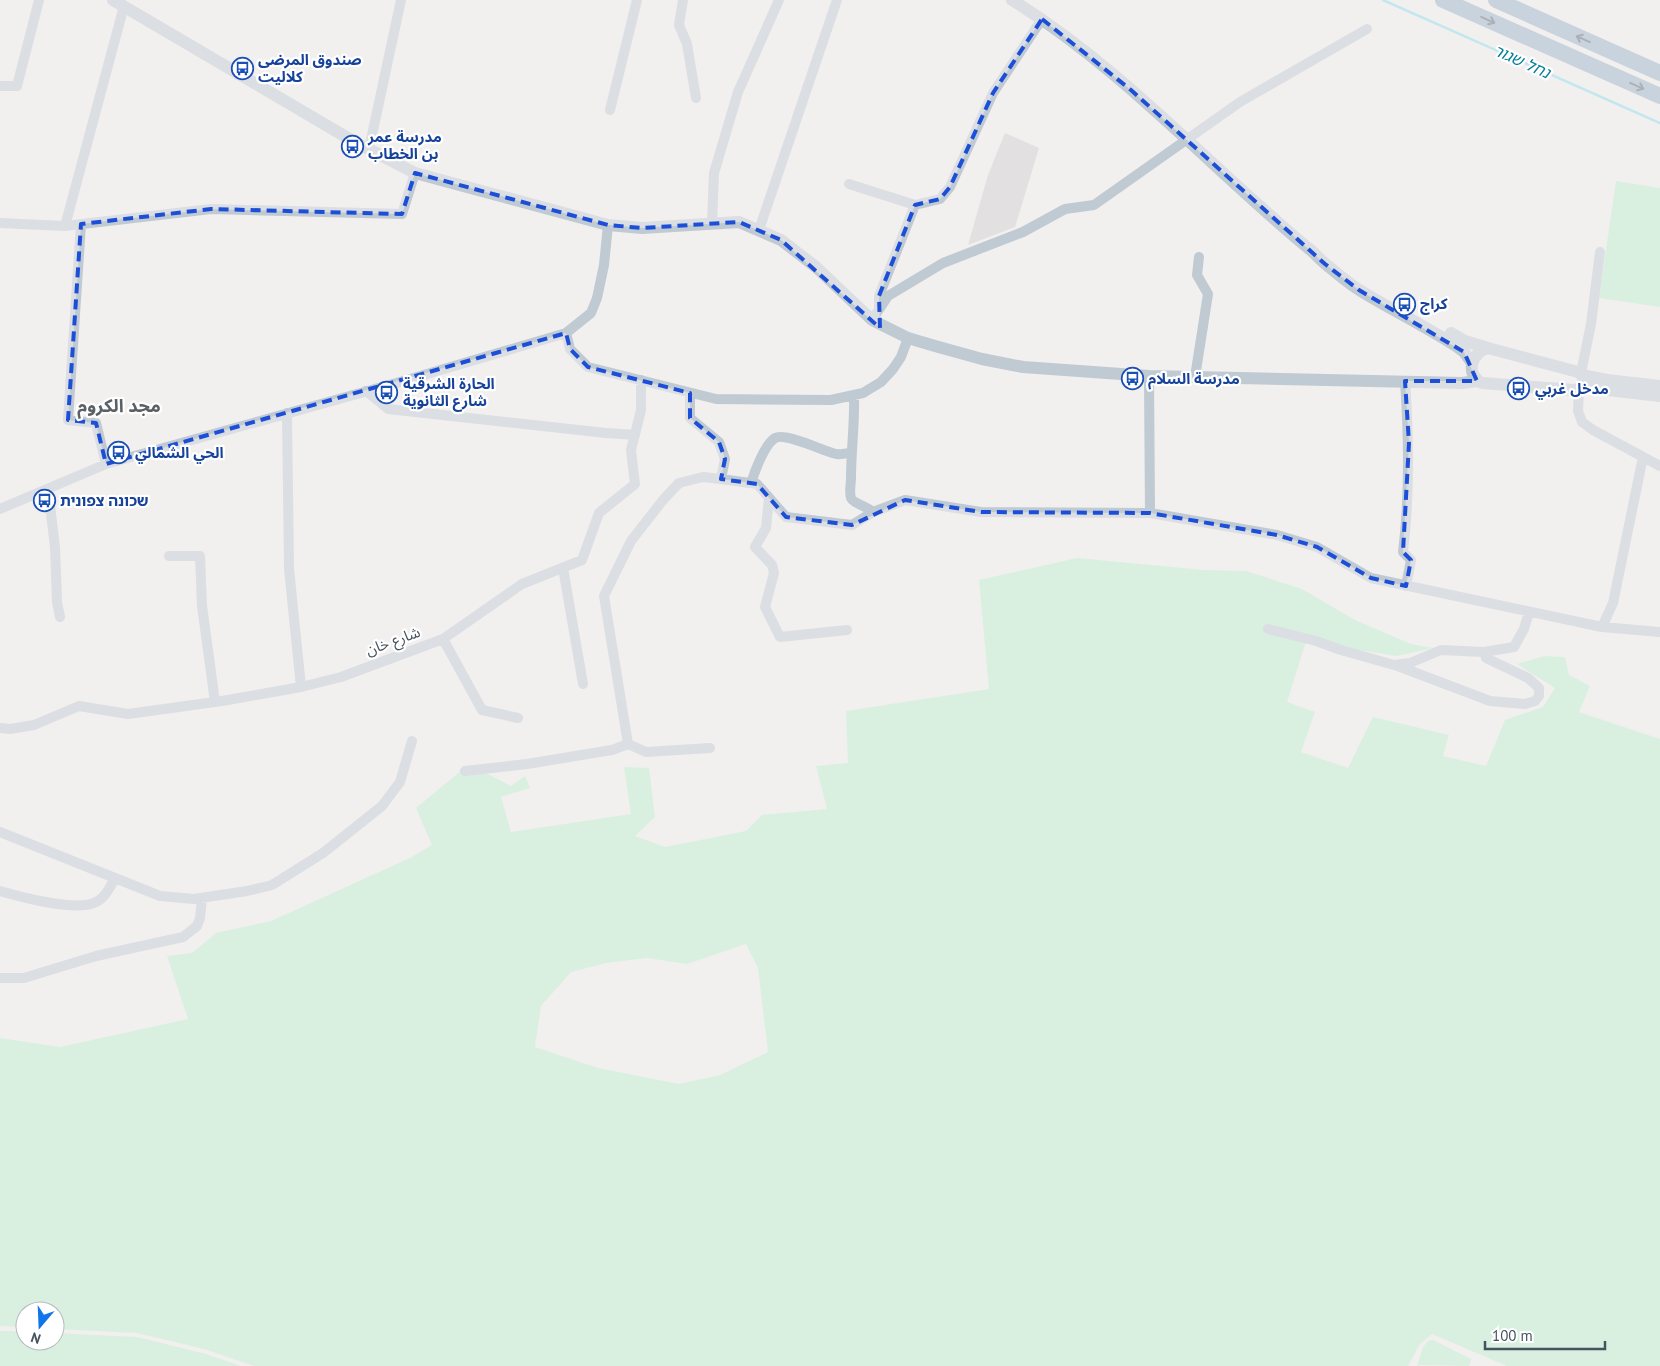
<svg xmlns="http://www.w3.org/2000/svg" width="1660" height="1366" font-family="'PT Sans','Noto Sans Arabic','Noto Sans Hebrew',sans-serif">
<rect width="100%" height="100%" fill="#f2efef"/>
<path fill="#e3e0e1" d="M1005 133 1039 148 1015 227 968 245 988 175Z"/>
<path fill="#bbf1cf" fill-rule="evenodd" d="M1616 181 1660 188V307L1599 298Z
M1077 558 1204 570 1246 571 1302 589 1355 620 1411 644 1433 648 1397 656 1338 647 1308 635 1287 702 1315 712 1301 752 1348 768 1373 717 1449 735 1443 756 1486 766 1505 720 1543 707 1555 688 1517 664 1544 656 1565 657 1569 675 1590 686 1579 712 1660 739V1366H1507L1432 1334 1420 1344 1408 1366H254L204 1349 137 1333 55 1329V1311H25V1327L0 1326V1038L60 1047 188 1019 167 956 192 953 216 933 271 921 412 857 432 845 416 808 463 769 484 772 511 786 525 776 530 788 501 797 511 832 631 814 624 767 649 768 655 817 635 836 665 847 746 831 762 815 827 809 816 766 848 763 846 711 989 689 979 580ZM746 944 758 968 768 1052 720 1075 679 1084 598 1068 535 1047 541 1006 571 972 606 963 647 958 687 964Z
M0 1331H25V1341H55V1333L137 1337 206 1354 241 1366H0Z
M1433 1340 1471 1359 1469 1366 1422 1365 1417 1366 1423 1347 1428 1341Z"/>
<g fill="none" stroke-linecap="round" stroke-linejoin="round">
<path stroke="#86ddf0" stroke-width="2.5" d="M1383 0 1660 123"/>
<path stroke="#bfcad2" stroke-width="10" d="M683 0 679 25 687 44 696 98
M0 86H17L39 0
M610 110 637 0
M369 149 401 0
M849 184 915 205
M0 223 65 226 211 209 402 214 415 173
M712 223 714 173 738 92 779 0
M81 224 68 420 96 423 106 464
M65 226 124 6
M759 230 837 0
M879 309V296L915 205 940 199 950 187 993 93 1042 19
M872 320 888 296 943 263 1023 232 1065 209 1094 205 1240 102 1367 29
M566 333 570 349 588 367 716 399 831 400 863 393 881 382 893 369 901 357 908 338
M1581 373 1591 324 1600 252
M1149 376 1150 513
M1195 377 1208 294 1197 275 1199 257
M1405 381C1409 439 1410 495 1403 552L1411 560 1406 586
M1579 389 1578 411 1582 422 1593 430 1660 466
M366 391 388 409 606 433 635 435
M690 393V418L719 442 725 459 721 479 757 484 786 517 852 525 873 512 905 500 981 512 1150 513 1277 535 1317 547 1371 578 1602 627 1660 632
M854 395C855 422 851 450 851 478 851 483 849 493 851 498 853 503 868 507 873 512
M287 413 289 569 301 687
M751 483C755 471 764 445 775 438 785 432 823 451 836 454 840 455 846 453 851 453
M48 489 55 547 57 602 60 617
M769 498 766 528 755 547 772 565 774 573 765 607 780 637 847 630
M0 509 106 464 400 382 566 333 591 313 597 298 604 265 608 225
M169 556H200L202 606 215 702
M563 568 583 684
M1602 627 1613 603 1643 457
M1268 629 1316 641 1341 650 1394 665 1410 663 1441 650 1484 652 1514 647 1524 629 1529 612
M443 639 482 710 518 718
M1395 665 1490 701 1525 704 1535 701 1539 696V688L1528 678 1486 658 1484 652
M0 728 10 729 34 725 79 706 128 714 222 701 301 687 341 677 443 639 522 584 582 560 599 513 635 484 631 450 641 410V380
M710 748 646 752 628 744 604 596 631 541 663 500 679 483 703 477 721 479
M465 771 527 764 612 750 628 744
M0 832 160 896 194 899 247 891 272 885 323 853 382 806 400 782 412 741
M0 891C21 897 77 912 96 902 105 898 110 887 115 878
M0 978H24L96 956 183 937 197 926 200 918 202 898"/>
<path stroke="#bfcad2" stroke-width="12" d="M113 0 353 141 415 173 608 225 642 228 739 222 781 240 816 267 872 320 908 338 935 346 982 359 1023 367 1149 376 1462 383 1477 381
M1012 0C1122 68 1209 166 1308 248 1315 253 1321 261 1328 266 1338 274 1349 284 1361 291 1392 310 1425 326 1456 346L1464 352 1472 363
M1451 333 1465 341 1488 348
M1488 348 1578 372 1584 377C1583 385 1582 389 1574 390L1482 383C1464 374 1472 352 1488 348Z
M1582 375 1607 380 1660 386
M1582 387 1660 396"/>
<path stroke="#98b1c8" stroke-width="16" d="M1443 0 1660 96
M1496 0 1660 73"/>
</g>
<defs><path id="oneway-shaft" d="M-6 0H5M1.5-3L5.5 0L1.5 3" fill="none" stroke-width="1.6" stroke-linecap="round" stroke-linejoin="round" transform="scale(1.25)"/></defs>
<g stroke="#566673">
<use href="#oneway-shaft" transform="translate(1488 20) rotate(24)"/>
<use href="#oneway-shaft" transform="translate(1583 39) rotate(-156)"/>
<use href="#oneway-shaft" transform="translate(1637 86) rotate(24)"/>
</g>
<path d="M0 0H1660V1366H0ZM1042 19 1131 90 1325 264 1359 290 1464 352 1477 381H1405L1409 443 1403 552 1411 560 1406 586 1371 578 1317 547 1277 535 1150 513 981 512 905 500 852 525 786 517 757 484 721 479 725 459 719 442 690 418V393L588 367 570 349 566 333 106 464 96 423 68 420 81 224 211 209 402 214 415 173 608 225 642 228 739 222 781 240 880 328 879 296 915 205 940 199 950 187 993 93Z" fill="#f2efef" fill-opacity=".55" fill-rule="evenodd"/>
<path fill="none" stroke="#1d4ed8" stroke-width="4" stroke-dasharray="10 6" stroke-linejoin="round" d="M1042 19 1131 90 1325 264 1359 290 1464 352 1477 381H1405L1409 443 1403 552 1411 560 1406 586 1371 578 1317 547 1277 535 1150 513 981 512 905 500 852 525 786 517 757 484 721 479 725 459 719 442 690 418V393L588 367 570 349 566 333 106 464 96 423 68 420 81 224 211 209 402 214 415 173 608 225 642 228 739 222 781 240 880 328 879 296 915 205 940 199 950 187 993 93Z"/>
<defs>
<symbol id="bus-ring" viewBox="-11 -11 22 22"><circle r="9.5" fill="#fff" stroke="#1a4fb4" stroke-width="1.5"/><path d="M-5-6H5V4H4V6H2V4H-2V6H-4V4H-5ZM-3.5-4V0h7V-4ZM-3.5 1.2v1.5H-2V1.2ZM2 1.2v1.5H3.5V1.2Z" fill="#1a4fb4"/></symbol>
</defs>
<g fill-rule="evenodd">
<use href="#bus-ring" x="230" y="56" width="25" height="25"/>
<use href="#bus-ring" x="340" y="134" width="25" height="25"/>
<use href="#bus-ring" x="1392" y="292" width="25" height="25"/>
<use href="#bus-ring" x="1120" y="366" width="25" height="25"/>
<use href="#bus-ring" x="1506" y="376" width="25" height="25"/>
<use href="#bus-ring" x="374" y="380" width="25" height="25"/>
<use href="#bus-ring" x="106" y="440" width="25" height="25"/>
<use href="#bus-ring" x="32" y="488" width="25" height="25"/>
</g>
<g text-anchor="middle" stroke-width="4.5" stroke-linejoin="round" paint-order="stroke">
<g font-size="15" font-weight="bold" fill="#164399" stroke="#fff" text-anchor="start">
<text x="258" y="65">صندوق المرضى<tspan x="258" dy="17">كلاليت</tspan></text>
<text x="368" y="142">مدرسة عمر<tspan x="368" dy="17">بن الخطاب</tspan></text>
<text x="1420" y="309">كراج</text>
<text x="1148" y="384">مدرسة السلام</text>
<text x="403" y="389">الحارة الشرقية<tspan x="403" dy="17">شارع الثانوية</tspan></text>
<text x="1535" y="394">مدخل غربي</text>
<text x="135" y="458">الحي الشمالي</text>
<text x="60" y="506">שכונה צפונית</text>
</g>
<g font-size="15" fill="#46535e" stroke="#fff">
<text transform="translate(393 641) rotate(-20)" y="5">شارع خان</text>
</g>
<g font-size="16" font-style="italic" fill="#077f9a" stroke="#fff">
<text transform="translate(1522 61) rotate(24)" y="6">נחל שגור</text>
</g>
<g font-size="18" font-weight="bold" fill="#5b6065" stroke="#fff">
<text x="119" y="412">مجد الكروم</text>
</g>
</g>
<g transform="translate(40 1326) rotate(199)"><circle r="24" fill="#ffffff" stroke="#b5babf"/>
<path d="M0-4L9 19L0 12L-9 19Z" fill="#1075eb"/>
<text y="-8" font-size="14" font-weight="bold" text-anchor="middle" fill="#46535e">N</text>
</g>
<path d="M1485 1341v8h120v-8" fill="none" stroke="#46535e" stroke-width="2.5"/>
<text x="1492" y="1341" font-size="15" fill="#46535e" stroke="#ffffff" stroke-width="4" paint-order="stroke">100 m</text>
</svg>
